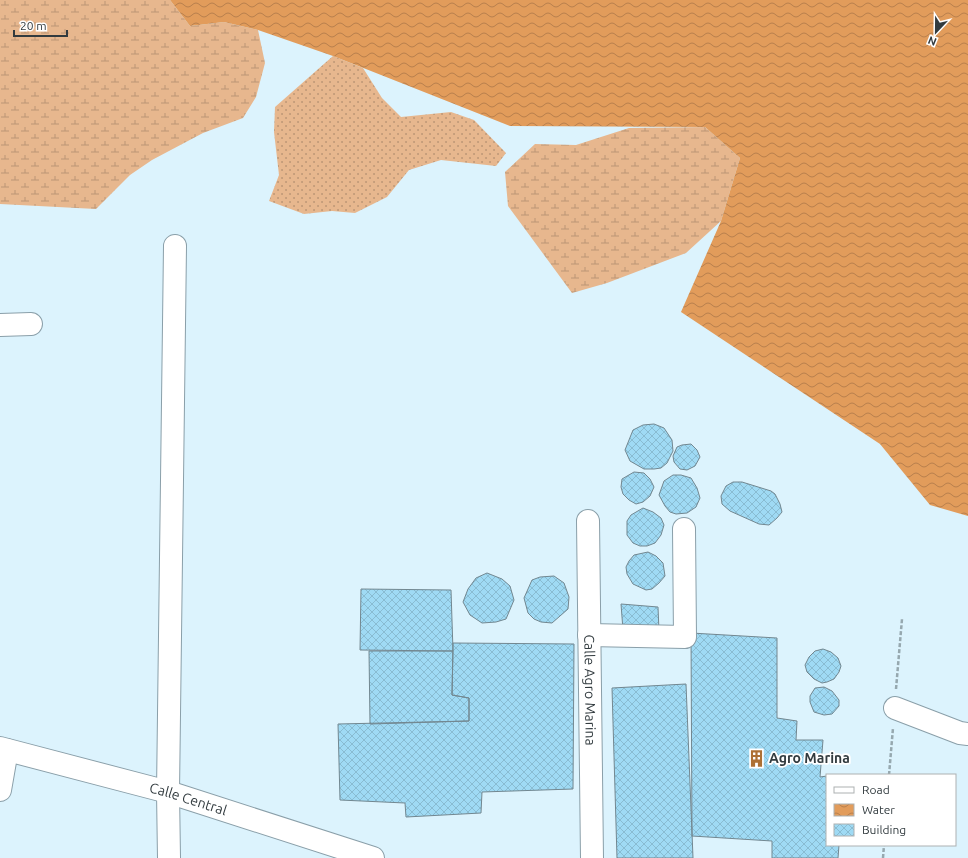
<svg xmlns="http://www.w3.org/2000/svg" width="968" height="858" font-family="Ubuntu,sans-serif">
<defs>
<pattern id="grass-dots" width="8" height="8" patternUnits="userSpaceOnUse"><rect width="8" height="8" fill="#e7b78e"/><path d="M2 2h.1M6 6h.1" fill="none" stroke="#bc9675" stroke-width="1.8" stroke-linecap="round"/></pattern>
<pattern id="wetland-marsh" width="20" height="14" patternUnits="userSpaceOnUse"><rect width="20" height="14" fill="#e7b78e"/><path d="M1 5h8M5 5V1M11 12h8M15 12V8" fill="none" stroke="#bc9675"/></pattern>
<pattern id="water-waves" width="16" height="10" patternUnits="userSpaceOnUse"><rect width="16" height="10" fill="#e29c5b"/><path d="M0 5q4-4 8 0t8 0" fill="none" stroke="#b8804d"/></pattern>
<pattern id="building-cross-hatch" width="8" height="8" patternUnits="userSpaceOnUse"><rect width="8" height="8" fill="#9fdaf4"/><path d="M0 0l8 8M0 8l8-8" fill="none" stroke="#89bcd2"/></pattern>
</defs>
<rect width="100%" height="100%" fill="#dcf3fd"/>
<path fill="url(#grass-dots)" d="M333 56 363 68 382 98 401 117 451 112 474 120 506 153 496 166 441 160 409 170 387 197 355 213 332 211 304 214 269 201 279 175 274 132 275 107Z"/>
<path fill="url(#wetland-marsh)" d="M0 0H170L190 26 224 22 258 30 265 63 256 97 243 118 203 133 152 160 130 175 96 209 0 204Z
M705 127 740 158 721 221 686 253 607 283 572 293 508 206 505 172 535 144 576 145 629 128Z"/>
<path fill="url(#water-waves)" d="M170 0H968V516L930 505 880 444 681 312 721 221 740 158 705 127 510 126 333 56 258 30 224 22 190 26Z"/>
<path fill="url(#building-cross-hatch)" stroke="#728790" d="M654 424 664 428 672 440 673 451 667 463 661 468 654 469H644L630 461 625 450 633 430 643 425Z
M691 444 697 450 700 457 695 466 687 470 680 469 674 462 673 456 677 447 682 445Z
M634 472 644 473 650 479 654 487 650 496 643 502 636 504 629 500 623 494 621 487 622 479Z
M673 475H681L691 478 697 488 700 498 696 507 687 513 676 514 670 512 665 506 659 495 664 481Z
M733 482H742L771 491 775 494 780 504 782 512 777 518 769 525 759 524 730 511 722 504 721 496 726 486Z
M643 508 653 512 661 518 664 525 661 535 655 543 647 546H640L633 543 627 535V521L631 515Z
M648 552 656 556 663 563 665 576 659 583 652 589 646 590 633 584 627 574 626 567 629 561 634 555Z
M487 573 502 579 510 586 514 600 506 619 496 622 482 623 470 615 463 602 468 589 476 578Z
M554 576 564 583 569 597 568 609 552 623 541 622 534 619 528 613 524 598 532 580 540 577Z
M361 589 451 590 453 651 360 650Z
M621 604 658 607 659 631 623 630Z
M691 633 777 638V718L797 721 796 740H823L820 777 827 776V845H839L838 858H772V841L692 836Z
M453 643 574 644 573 789 482 792 481 813 406 817 405 803 340 800 338 724 469 721V698L452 695Z
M823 649 831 652 838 658 841 666 839 672 834 679 827 682 822 683 814 679 807 672 805 665 809 657 815 651Z
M369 651H453L452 695 469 698V721L370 724Z
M686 684 693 858H617L612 688Z
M824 687 832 691 839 700V706L832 714 824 715 814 712 810 702V696L815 688Z"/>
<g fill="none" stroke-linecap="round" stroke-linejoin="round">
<defs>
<g id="minor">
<path d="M0 325 31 324"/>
<path id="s1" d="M588 521 592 858"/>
<path d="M589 635 685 637 684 529"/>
<path d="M895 708 960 733 968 734"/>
<path id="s2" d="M0 748 168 792 373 858"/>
<path d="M0 790 7 750"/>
<path d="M169 858 168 792 175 246"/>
</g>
</defs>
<use href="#minor" stroke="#8a9fa9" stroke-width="24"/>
<path stroke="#96a8af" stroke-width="2.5" stroke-dasharray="4 2" stroke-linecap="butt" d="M896 689 902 619
M889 775 893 728
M883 858 884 845"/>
<use href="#minor" stroke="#fff" stroke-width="22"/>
</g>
<defs>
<symbol id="building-bare" viewBox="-9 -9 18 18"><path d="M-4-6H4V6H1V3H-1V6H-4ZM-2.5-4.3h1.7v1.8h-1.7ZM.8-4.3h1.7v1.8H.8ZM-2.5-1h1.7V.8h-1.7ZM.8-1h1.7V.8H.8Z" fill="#ad7034" stroke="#fff" stroke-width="2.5" paint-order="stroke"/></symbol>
</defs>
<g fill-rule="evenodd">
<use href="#building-bare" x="744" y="746" width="25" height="25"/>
</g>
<g text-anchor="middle" stroke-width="3.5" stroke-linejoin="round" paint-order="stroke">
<g font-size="14" fill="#323b3f" stroke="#fff">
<text dy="5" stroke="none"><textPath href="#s1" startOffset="169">Calle Agro Marina</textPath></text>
<text dy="5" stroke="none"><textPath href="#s2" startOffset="195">Calle Central</textPath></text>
</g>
<g font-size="14" font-weight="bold" fill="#323b3f" stroke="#fff" text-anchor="start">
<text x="769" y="763">Agro Marina</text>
</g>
</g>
<rect x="826" y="774" width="130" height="72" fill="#ffffff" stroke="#adb1b2"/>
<rect x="834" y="787" width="20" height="6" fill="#ffffff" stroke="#adb1b2"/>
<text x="862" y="794" font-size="12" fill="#323b3f">Road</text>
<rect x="834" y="804" width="20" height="12" fill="url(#water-waves)" stroke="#adb1b2"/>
<text x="862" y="814" font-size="12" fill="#323b3f">Water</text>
<rect x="834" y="824" width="20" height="12" fill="url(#building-cross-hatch)" stroke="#adb1b2"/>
<text x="862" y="834" font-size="12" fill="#323b3f">Building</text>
<g transform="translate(936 32) rotate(202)" stroke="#ffffff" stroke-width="3" paint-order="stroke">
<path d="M0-3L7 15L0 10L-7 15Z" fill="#323b3f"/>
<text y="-6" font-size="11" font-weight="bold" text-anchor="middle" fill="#323b3f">N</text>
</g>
<path d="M14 30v6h53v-6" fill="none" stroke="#323b3f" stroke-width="2"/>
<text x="20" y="30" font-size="12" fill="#323b3f" stroke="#ffffff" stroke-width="3" paint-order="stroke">20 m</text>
</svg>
